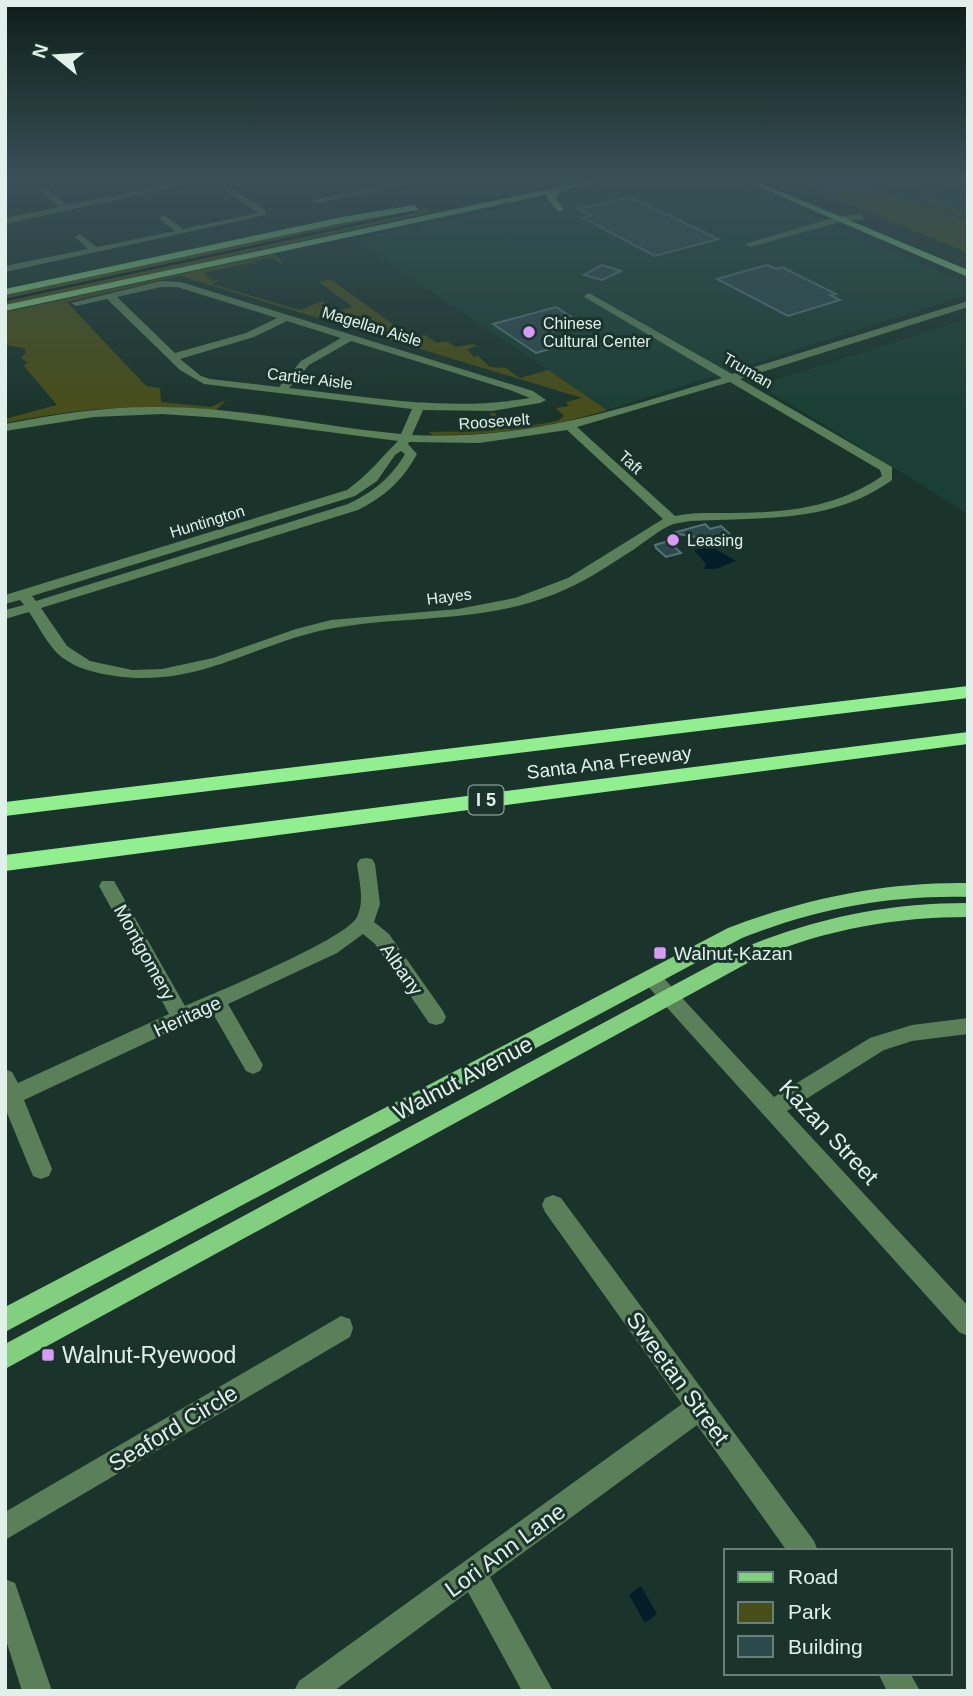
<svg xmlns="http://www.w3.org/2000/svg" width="973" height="1696" font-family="Helvetica,sans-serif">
<rect width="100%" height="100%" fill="#1a342c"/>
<path fill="#1b3f34" d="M618 180H732L968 284V295L607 410 354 239 539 201 551 208 546 202 547 196Z
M861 180H968V222Z
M968 319V514L761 386 765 383Z"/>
<path fill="#484e18" d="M791 180H861L968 222V253Z
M950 184H968V187H944L930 194 931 198 968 215V220L930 204 921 197 922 191 932 186Z
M427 208 432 212 5 306V295L370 217Z
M273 254 284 262 281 263 273 257 254 261 256 264 249 263 204 273 212 281 223 278 212 284 300 310 323 301 326 303 321 305 330 313 353 307 319 282 330 279 412 338 425 335 437 343 446 341 456 347 473 344 477 346 467 349 474 357 478 356 490 367 506 368 520 378 548 370 607 410C550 428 493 435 433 435L429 432 489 431 493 428 490 413H495L503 428 511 429 558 421 564 416 556 408 569 406 566 402 582 398 180 276 67 302 146 386 160 388 161 402 211 407 226 400 216 410C146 403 75 408 5 423V419L57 405 23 365 28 363 21 358 26 352 24 348 5 345V312Z"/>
<path fill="#031e29" d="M710 546 736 561 715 569H704L706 564 694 550Z
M641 1586 657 1614 645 1623 629 1595Z"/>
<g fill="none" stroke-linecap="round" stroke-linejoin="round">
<path stroke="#031e29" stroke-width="2.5" d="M5 300 413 212"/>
</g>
<path fill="#2c4a4c" stroke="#557476" stroke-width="2" d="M630 197 718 239 655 256 583 218 591 216 578 209Z
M602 265 621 271 602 280 584 275Z
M767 265 776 269 782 267 836 294 830 295 840 300 788 316 717 279Z
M556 307 579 322 546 334 564 345 536 353 493 324Z
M705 524 710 529 721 526 734 538 719 542 712 535 701 538 673 533Z
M668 541 681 553 666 557 656 548 655 545Z"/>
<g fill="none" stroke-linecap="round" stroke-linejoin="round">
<path fill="#5b7f59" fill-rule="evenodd" d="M27 180H36L67 205 191 180H206L5 224V218L59 207Z
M210 180H219L265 210 266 215 5 272V266L88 249 75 237 79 234 97 247 175 231 161 220 160 218 164 215 183 229 258 213Z
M285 180H299L288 184Z
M414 180H430L317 203 313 200Z
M861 214 864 219 840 222 750 247 745 244 836 217Z
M161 281 181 282 533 391 546 400 540 403 492 411 423 410 412 435C526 440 615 411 722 378L586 298 584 296 589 293 732 374 968 301V307L740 379 892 467V480C831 524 762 517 690 521L673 524C659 530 646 541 633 550 608 566 583 583 555 594 481 623 414 615 340 627 256 640 200 691 109 675 90 672 70 666 56 652 45 640 38 625 29 612L5 619V610L24 605 20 600 5 604V595L347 490C367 476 381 458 398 441L221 418 162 414 94 417 5 431V424C56 414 108 406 160 407 241 407 321 427 401 434L412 409 204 384 180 370 107 299 76 306 71 303ZM161 287H177L277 318 246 333 175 353 117 297ZM287 321 341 338 301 361 279 387 210 379 201 376 180 359 254 337ZM351 341 510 390 530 398C449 412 370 397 289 388L309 365ZM730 382 880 470 882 476C837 508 784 513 730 513 711 513 693 512 675 516L577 427ZM567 430 663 519 568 578 515 598 458 609 331 620 296 629 213 658 162 669 132 670 90 661 67 646 41 608 358 510C384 497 403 480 417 454L408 444 409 442 479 443ZM401 451 405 454C391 478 373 492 348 504L36 601 32 596 355 496 377 481 395 455Z
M366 858 372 859 375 864 380 904 374 922 389 934 443 1011 446 1017 443 1023 436 1025 429 1023 375 944 363 934 337 953 228 1004 263 1065 260 1071 253 1074 246 1071 212 1012 24 1100 52 1169 49 1176 41 1179 33 1176 5 1108V1069L12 1072 18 1083 169 1014 99 886 102 881H114L185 1006C215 993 346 939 357 917 365 901 359 881 357 864L360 859Z
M651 969 658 972 774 1097 870 1038 912 1025 968 1018V1034L912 1041 884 1050 787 1111 968 1306V1336L959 1332 644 982 641 977 644 972Z
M553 1195 561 1198 814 1541 818 1551H787L697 1425 490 1577 553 1691H522L468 1592 334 1691H294L299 1681 682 1404 545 1212 542 1205 545 1198Z
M341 1316 350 1319 353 1328 350 1337 5 1540V1512Z
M5 1579 15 1583 52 1691H22L5 1637Z
M878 1673H910L920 1691H887Z"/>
<path fill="#83cf80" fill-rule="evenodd" d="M591 180H605L562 191 555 197 563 209 559 212 546 197 549 194 5 311V305Z
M743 180H753L968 270V277Z
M415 205 418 210 342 223 5 295V289L342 217Z
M968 883V897C888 895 816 909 742 938L5 1332V1307L728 928C807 898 884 882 968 883Z
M968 903V917C893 917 824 930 755 959L5 1369V1344L741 949C815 918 888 903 968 903Z"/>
<path fill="#92ef8f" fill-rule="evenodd" d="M968 686V698L5 816V802Z
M968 732V744L5 871V855Z"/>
</g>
<linearGradient id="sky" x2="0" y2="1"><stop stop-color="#0e1d18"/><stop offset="0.43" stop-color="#385056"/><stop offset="1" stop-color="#385056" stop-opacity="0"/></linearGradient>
<rect width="973" height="417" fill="url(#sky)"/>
<g fill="#d99af7" stroke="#1a342c" stroke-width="2.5">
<circle cx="529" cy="332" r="7"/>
<circle cx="673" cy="540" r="7"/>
<rect x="653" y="946" width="14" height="14" rx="3.5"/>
<rect x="41" y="1348" width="14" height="14" rx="3.5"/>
</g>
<g text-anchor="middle" stroke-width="6" stroke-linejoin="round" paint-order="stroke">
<g font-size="16" fill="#e1f0eb" stroke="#1a342c" text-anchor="start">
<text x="543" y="329">Chinese<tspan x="543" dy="18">Cultural Center</tspan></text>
<text x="687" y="546">Leasing</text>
</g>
<g font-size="16" fill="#e1f0eb" stroke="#1a342c">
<text transform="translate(372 326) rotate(17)" y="6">Magellan Aisle</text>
<text transform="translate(748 370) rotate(30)" y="6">Truman</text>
<text transform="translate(310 378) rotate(7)" y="6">Cartier Aisle</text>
<text transform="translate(494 421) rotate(-4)" y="6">Roosevelt</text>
<text transform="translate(631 462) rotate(42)" y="6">Taft</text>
<text transform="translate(207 521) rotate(-17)" y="6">Huntington</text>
<text transform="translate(449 596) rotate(-7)" y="6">Hayes</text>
</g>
<rect fill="#1a342c" stroke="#a5b8b2" stroke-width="2" x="468.5" y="785.5" width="35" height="29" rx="5"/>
<g font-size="18" font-weight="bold" fill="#e1f0eb">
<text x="486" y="806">I 5</text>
</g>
<g font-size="19" fill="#e1f0eb" stroke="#1a342c">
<text transform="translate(609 762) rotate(-7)" y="7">Santa Ana Freeway</text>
<text transform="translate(145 952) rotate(61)" y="7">Montgomery</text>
<text transform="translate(402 969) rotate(55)" y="7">Albany</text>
<text transform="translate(187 1016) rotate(-25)" y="7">Heritage</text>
</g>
<g font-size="19" fill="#e1f0eb" stroke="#1a342c" text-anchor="start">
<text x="674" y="960">Walnut-Kazan</text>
</g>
<g font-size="23" fill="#e1f0eb" stroke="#1a342c">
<text transform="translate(463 1078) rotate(-28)" y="8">Walnut Avenue</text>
<text transform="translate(829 1132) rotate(47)" y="8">Kazan Street</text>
<text transform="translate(678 1378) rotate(54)" y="8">Sweetan Street</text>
<text transform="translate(173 1428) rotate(-31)" y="8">Seaford Circle</text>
<text transform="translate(505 1550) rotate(-36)" y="8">Lori Ann Lane</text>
</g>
<g font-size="23" fill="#e1f0eb" stroke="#1a342c" text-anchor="start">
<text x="62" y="1363">Walnut-Ryewood</text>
</g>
</g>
<rect width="973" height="1696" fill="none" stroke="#e1f0eb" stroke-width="14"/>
<rect x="724" y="1549" width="228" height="126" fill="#1a342c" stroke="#6a7f78" stroke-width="2"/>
<rect x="738" y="1572" width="35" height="10" fill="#83cf80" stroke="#6a7f78" stroke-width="2"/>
<text x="788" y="1584" font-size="21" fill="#e1f0eb">Road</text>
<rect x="738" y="1602" width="35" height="21" fill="#484e18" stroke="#6a7f78" stroke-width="2"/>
<text x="788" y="1619" font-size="21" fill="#e1f0eb">Park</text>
<rect x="738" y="1636" width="35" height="21" fill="#2c4a4c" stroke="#6a7f78" stroke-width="2"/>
<text x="788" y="1654" font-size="21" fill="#e1f0eb">Building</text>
<g transform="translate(56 56) rotate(288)" stroke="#1a342c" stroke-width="5" paint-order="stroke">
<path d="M0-5L12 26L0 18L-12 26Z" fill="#e1f0eb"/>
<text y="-10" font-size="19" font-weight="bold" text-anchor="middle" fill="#e1f0eb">N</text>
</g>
</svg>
